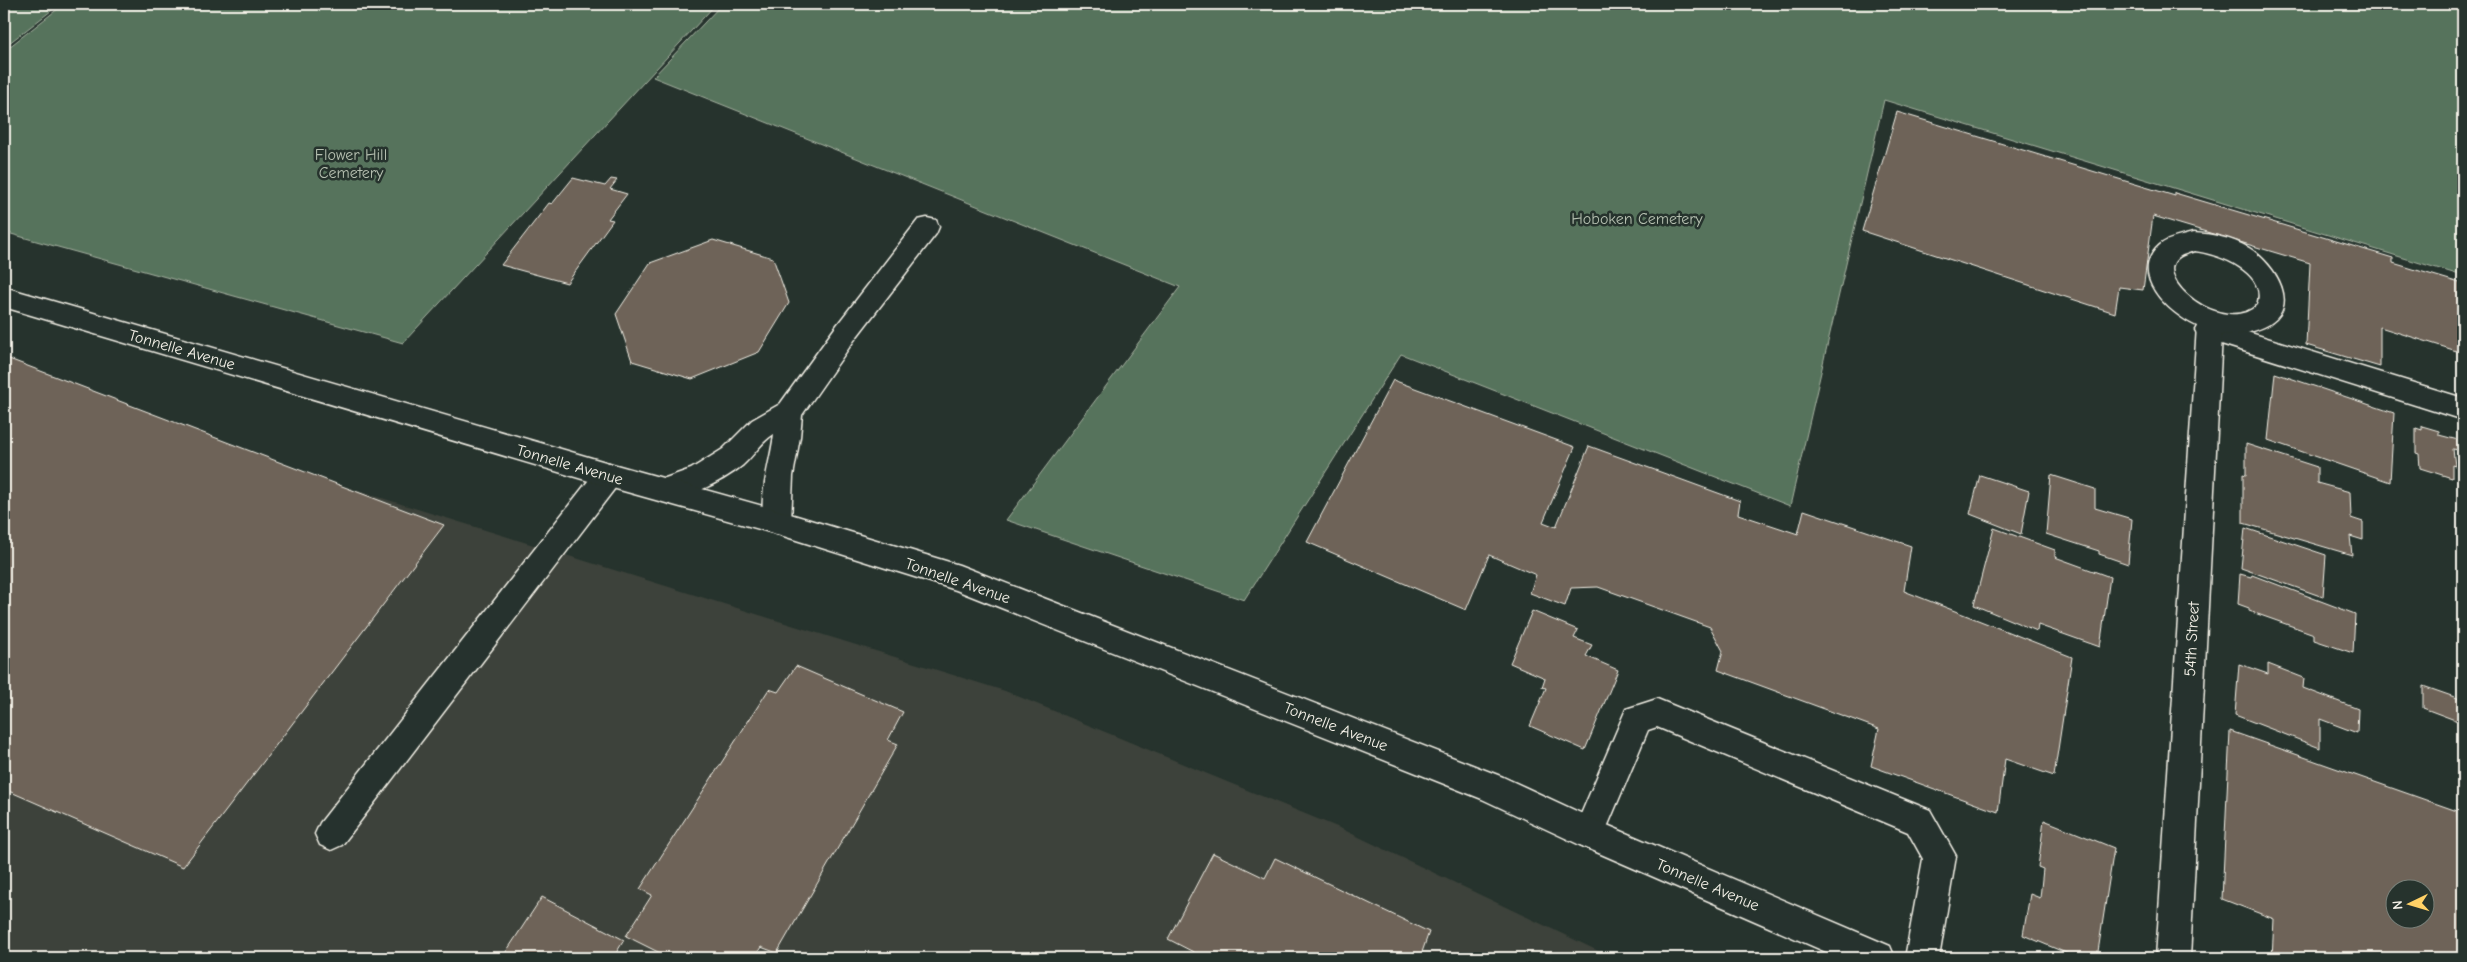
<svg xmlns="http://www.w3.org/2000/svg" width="2467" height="962" font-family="'Comic Neue',sans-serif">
<rect width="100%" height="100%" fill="#26332d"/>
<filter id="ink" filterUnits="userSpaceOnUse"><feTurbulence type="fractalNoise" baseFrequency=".02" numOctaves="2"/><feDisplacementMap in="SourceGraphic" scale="10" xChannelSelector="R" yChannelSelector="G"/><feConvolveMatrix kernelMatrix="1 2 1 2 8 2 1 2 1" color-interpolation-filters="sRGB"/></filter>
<g filter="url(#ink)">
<path fill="#3c423a" d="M4 381 1005 691 1342 829 1613 958H4Z"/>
<path fill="#57735b" stroke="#a6b2a2" d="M4 4H60L4 47Z
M64 4H716L403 343 4 232V51Z
M722 4H2463V276L1884 100 1790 506 1401 354 1244 600 1006 520 1180 287 653 77Z"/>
<path fill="#6e6458" stroke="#f4f1e8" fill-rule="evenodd" d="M1897 112 2175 196V193L2393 258V263L2463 284V353L2380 327V367L2306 345 2310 263 2153 216 2143 290 2119 287 2115 313 1862 231Z
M573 178 605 186 611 179 617 180 610 189 627 194 608 219 613 220 567 283 501 265 549 203 552 204Z
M713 240 773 258 789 303 759 352 692 379 632 361 616 314 650 263Z
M4 357 444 525 183 867 4 789Z
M2275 373 2394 413 2390 482 2268 440Z
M1393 380 1575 447 1543 522 1556 527 1589 446 1740 501 1738 514 1798 534 1804 510 1911 546 1904 591 2072 657 2054 776 2005 759 1998 812 1871 766 1879 729 1718 670 1723 651 1710 627 1598 587 1571 588 1565 606 1530 593 1536 575 1489 555 1466 610 1307 542Z
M2422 426 2439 431V435L2458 440V450L2453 449 2455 466 2452 465V478L2420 468 2419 454 2416 453V428L2422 430Z
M2246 444 2317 467V483L2350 492 2351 518 2363 522V540L2350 536 2352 555 2243 523V474L2246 475Z
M1980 475 2029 491 2021 534 1970 514Z
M2051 475 2095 489V508L2132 519 2128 564 2099 554V551L2046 534Z
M1994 528 2055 550V557L2110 577 2100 647 2038 625 2037 631 1974 605Z
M2245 528 2326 555 2323 597 2241 568Z
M2240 574 2251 577 2252 575 2355 614 2353 653 2314 640V634L2249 611V608L2238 604Z
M1532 611 1578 630 1574 638 1592 645 1586 656 1618 670 1585 750 1530 726 1546 688 1542 687 1545 678 1510 663Z
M2239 664 2268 674V664L2304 678 2303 688 2358 709 2357 733 2320 719V748L2235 715Z
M796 666 903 712 888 740 898 744 777 953 761 947 754 958H670L626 936 652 895 640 889 769 689 778 692Z
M2423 686 2463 700V723L2423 708Z
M2230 731 2457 811 2463 958H2272L2274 919 2222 899ZM2394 890H2424V920H2394Z
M2044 820 2114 848 2097 958H2078L2023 935 2030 894 2040 898 2043 869 2038 867Z
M1213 853 1265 878 1275 858 1429 932 1420 958H1205L1168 939Z
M542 897 624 940 613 958H502Z"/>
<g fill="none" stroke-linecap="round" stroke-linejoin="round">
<defs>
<path id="service" d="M927 218 936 220 939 227 936 234 855 339 802 415 800 437 793 476 791 522 787 531 777 534 767 531C755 504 771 462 774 434 762 441 754 455 743 465 725 480 676 506 654 498L650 490 654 482 691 469 723 449 752 420 780 404 837 325 918 220Z
M2208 320 2463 398V420L2199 337 2195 330 2199 323Z
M609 463 619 467 623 475 619 483 342 845 331 850 320 845 315 834 320 823 599 467Z
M1657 699 1930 810 1956 856 1939 958H1905L1923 859 1908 832 1657 727 1648 730 1600 844 1589 849 1578 844 1573 833 1626 709Z"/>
<path id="minor" d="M2193 233C2212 234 2232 238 2249 248 2275 264 2304 309 2264 327 2250 333 2237 336 2222 334L2190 958H2156L2197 326C2168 313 2127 274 2160 245 2168 238 2183 236 2193 233ZM2194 251C2217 253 2269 272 2257 305 2225 337 2149 278 2179 257 2183 254 2189 253 2194 251Z"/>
<path id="primary" d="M4 287 609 463 777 510 959 565 1503 777 1600 822 1890 946 1895 958H1840L1578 844 1482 799 956 590 777 534 609 487 4 307Z"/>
</defs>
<use href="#service" stroke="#f4f1e8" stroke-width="3"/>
<use href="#minor" stroke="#f4f1e8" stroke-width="3"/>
<use href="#primary" stroke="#f4f1e8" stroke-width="3"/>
<use href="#service" fill="#26332d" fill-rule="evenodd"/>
<use href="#minor" fill="#26332d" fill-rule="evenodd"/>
<use href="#primary" fill="#26332d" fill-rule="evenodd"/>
</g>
</g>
<g text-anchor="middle" stroke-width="5" stroke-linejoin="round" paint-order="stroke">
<g font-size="16" fill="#b5bfb0" stroke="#26332d">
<text x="351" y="160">Flower Hill<tspan x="351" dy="18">Cemetery</tspan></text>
<text x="1637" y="224">Hoboken Cemetery</text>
</g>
<g font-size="16" fill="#f4f1e8" stroke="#26332d">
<text transform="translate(182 349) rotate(16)" y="6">Tonnelle Avenue</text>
<text transform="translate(570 464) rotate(16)" y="6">Tonnelle Avenue</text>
<text transform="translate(958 580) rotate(19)" y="6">Tonnelle Avenue</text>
<text transform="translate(2191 639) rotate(-87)" y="6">54th Street</text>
<text transform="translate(1336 726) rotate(21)" y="6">Tonnelle Avenue</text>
<text transform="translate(1708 884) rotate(23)" y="6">Tonnelle Avenue</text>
</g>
</g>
<rect width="2467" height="962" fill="none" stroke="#26332d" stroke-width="20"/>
<rect x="10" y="10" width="2447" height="942" fill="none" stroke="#f4f1e8" stroke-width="2" filter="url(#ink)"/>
<g transform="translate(2410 904) rotate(265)"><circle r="24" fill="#26332d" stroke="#787f78"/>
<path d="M0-4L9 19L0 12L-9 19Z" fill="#ffd166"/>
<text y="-8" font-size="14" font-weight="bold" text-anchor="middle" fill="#f4f1e8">N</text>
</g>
</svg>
